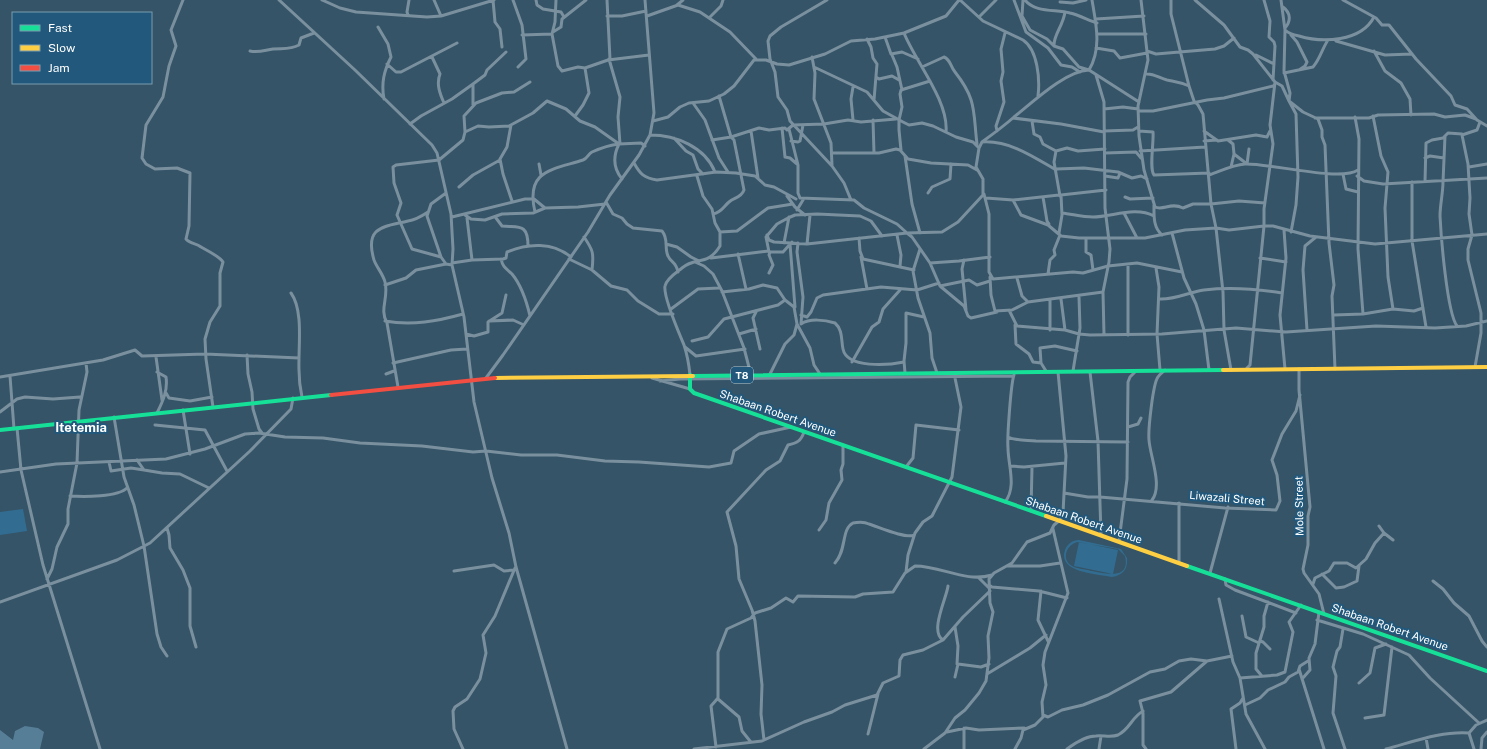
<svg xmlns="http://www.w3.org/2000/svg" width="1487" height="749" font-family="'Public Sans',sans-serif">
<rect width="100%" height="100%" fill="#355467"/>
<path fill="#326d91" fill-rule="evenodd" d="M23 509 27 531 0 535V512Z
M1079 540 1121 549 1127 558C1128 569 1123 575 1112 577 1098 574 1057 573 1065 550 1067 544 1073 540 1079 540ZM1077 542 1118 549 1125 556C1131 581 1104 573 1091 571 1085 569 1077 569 1072 566 1061 560 1066 545 1077 542Z
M1079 542 1118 550 1113 574 1074 566Z"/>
<path fill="#577e97" d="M25 726 38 728 44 732 40 749H0V730L13 740 15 731Z"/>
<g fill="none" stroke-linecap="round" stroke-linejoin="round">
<path stroke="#7a909e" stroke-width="3" d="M183 0 171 30 176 46 169 66 163 97 146 125 142 158 146 164 155 169 177 168 190 173 189 226 186 239C190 244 196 243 201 247 208 251 219 256 223 262L220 273V306L210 322 205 339 206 359 213 407
M279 0 355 70 432 145 437 153 451 214 453 249 452 265 464 317 474 402 492 478 509 533 516 567 567 749
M322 0 340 8 356 12 427 17 441 16 494 0
M434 0 441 16
M493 0 495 22 500 29 502 47
M513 0 522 25 526 59 518 67
M536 0 537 5 543 9 561 12 564 17
M556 0 555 22 552 34 558 66 562 71 578 67 585 68
M607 0 610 59
M827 0 781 27 770 36 768 41 770 59 775 72 778 97 787 110 790 121 832 166 844 183 851 200
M960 0 983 21 1023 40C1038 50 1040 80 1038 96
M1014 0 1026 32 1048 48 1061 65 1072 67 1080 72
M1023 0 1022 16 1030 30 1047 39 1054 46 1063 49 1079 67 1089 70 1139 102
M1025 0C1035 13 1056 9 1070 13 1079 15 1088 20 1097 23
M1141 0 1148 60 1138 106 1139 136 1144 170 1155 207C1163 211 1171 202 1183 208L1193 204H1211L1239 201 1265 203
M1171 0V14L1189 86 1194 101 1198 105 1203 114 1211 204 1216 228 1223 292 1224 330 1231 370
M1195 0 1224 25 1240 47 1248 50 1253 54 1275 82 1282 86 1289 101 1303 112 1318 119 1322 130V137L1325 145 1329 243 1334 285 1332 296 1335 369
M1264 0 1270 21 1269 37 1274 42 1275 46 1273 80
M1281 0 1285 30C1289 34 1294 35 1299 36 1322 43 1361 42 1374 17
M1343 0 1376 18 1382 25H1389L1416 59 1451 96 1455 105 1467 109 1477 120 1487 126
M1060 2 1073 3 1086 0
M677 5 683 0
M1283 7C1291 13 1291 21 1285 28
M408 15 407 12 409 0
M607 16H622L646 11
M647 16 678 5 700 12 730 32 756 59
M979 17 996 0
M709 18 721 6 723 0
M1096 19 1144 16
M378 27 388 44 391 57C384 71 381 83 384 99
M1285 30 1284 71 1290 93 1289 101 1296 114 1298 177 1296 205 1291 232
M553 32 561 27 562 19 586 0
M904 33C915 61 949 101 946 132
M1097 34H1146
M522 35 552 34
M1291 35 1297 42 1307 62 1305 66 1299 70
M885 37 891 54 902 52 918 59
M867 39 871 47 873 58 877 64 874 100
M1336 41 1385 55 1412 54
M1054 45C1054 34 1063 26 1065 12
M1096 48 1114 51 1120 58 1147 53
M250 51C259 53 265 50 273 49 282 48 290 50 299 45L301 38 314 33
M1147 51 1156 54 1215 49 1224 46 1234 38
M1374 51 1385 71 1401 83 1410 99 1411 115
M892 55 897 67 902 90
M1256 55 1274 64
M432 57 440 74C436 84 440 94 444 103
M812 57 815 73 814 99 831 143 832 165
M609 59 620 97 618 117 620 144
M387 64 396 72H401L457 43
M814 67 867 92 883 111 903 122 909 125 922 123 933 126 956 137 973 142 979 148
M922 67 944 57C951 60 950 66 955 72 977 100 973 111 977 144
M1284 73 1313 67C1320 59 1322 49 1328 40
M1145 74C1154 73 1159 78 1167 80 1177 82 1180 82 1189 86
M1096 75 1104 102 1105 208 1110 249 1109 262 1103 292 1104 335
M876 77 879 79 892 76 899 80
M693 103 705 120 719 158 728 172
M473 105V84L485 75 487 70 506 52
M1104 109 1123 107 1138 109
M1138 111H1153L1207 100 1224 98 1273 86
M575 116 583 105 589 93 585 68 608 60 649 55
M1373 116 1381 156 1388 172 1385 208 1388 277 1393 309
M1355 117 1359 139 1358 249 1363 314
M1013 118 1061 124 1104 132
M1315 118H1369L1378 115 1434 114 1445 117 1465 115 1476 119
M853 120 851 99 853 87
M873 120 874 153
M653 121 668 117 680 107 689 103 709 101 724 94 734 86 754 60H766L777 64 789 65 825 54 851 41 875 39 904 33 946 16 959 0
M1032 121 1034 134 1040 137 1043 144 1056 151 1054 162 1060 196
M410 124 421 116 452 99 473 84
M511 125 507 147 500 159 503 174 512 201
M782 128 785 157 790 158 797 164
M789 129 798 165V193L800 198 854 200 864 208 897 224 907 233 942 232 958 222 983 195V179L976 167 979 148 982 142C993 134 1004 126 1014 117 1033 102 1065 71 1089 70 1102 48 1096 24 1092 0
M751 131 758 178
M997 131 996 126 1004 102 1001 81 1003 72 1001 49 1005 33
M1104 131 1133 130 1138 127
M1139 131 1153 132C1154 142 1149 169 1154 175L1209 173
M1204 131 1218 141 1256 135 1267 137 1270 131
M465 132 478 126 489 127 509 126 533 113 547 101 566 109 580 121 595 127 619 144 641 143 645 146
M650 135C676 135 705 147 715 172
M674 138 686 151 693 155 698 169 703 174
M712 140 731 137 759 128 769 130 785 128 787 130 793 125 824 124 848 120 861 122 896 119
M1228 140 1233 144 1234 154 1231 167
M791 141 798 142 800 141 803 125
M1204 141 1217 140
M982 142C1009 140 1034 157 1056 170
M619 144C613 156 613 168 622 179
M901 150 899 130V120L902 107 900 94 901 90 930 81
M1056 151 1067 148 1078 151 1105 149
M1140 151 1205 147
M832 153H879L896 149 900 150 908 159 931 163 968 165 977 170
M1105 153 1136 152 1141 158
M1234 154 1247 164
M905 156 912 204 920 233
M1425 158 1430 156 1444 158
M634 163C640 174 644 178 657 180L716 172 736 173 755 176 765 185 774 187 796 199
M539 164 541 175
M1247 164 1249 149
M1469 167 1487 164
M1056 169 1084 168 1118 172 1132 178 1141 176 1147 179
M1343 174 1346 189 1358 192
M1209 175C1221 171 1232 165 1245 164 1270 163 1340 182 1358 170
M1105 176 1118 178 1120 173
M1357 176 1364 181 1383 184 1487 178
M1412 182V241L1426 327
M1425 182 1426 143 1432 140 1443 138 1448 133 1462 134
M1443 182C1443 193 1440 205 1440 216 1441 236 1447 313 1457 326
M1443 182 1445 136
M459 187 473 175 500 160
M928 193 932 187 950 179 951 164
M984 194 989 214V272L993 279 1073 272 1083 273 1108 266 1137 263 1182 272
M787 196 795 207 805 215
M1043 197 1047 221 1049 224
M1125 197 1130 199 1153 198
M986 198 1013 200 1059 195
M1013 200 1021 215 1048 225 1061 236 1079 238H1145L1185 230 1216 228 1229 230 1264 226V209L1273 144 1270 125 1275 82
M606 202 613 214 622 218 627 224 633 228 662 231C669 239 664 248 668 256 671 263 676 261 678 272
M1154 205C1154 216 1153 227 1162 235
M797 210 803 200
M535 212C525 170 552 170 583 160 588 158 588 154 592 152 601 148 610 145 619 144
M1062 213C1072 214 1082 217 1093 217 1112 217 1135 206 1154 216
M1124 213 1137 238
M713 214C722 212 723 207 729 202 735 197 741 198 744 190L734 140 731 137 719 96
M465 215 471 219 485 220 502 214 533 213 545 208 578 207 605 204
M452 217 525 199H534L545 208
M467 218 472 260
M496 218 502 226C519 228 528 223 528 246
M1284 230 1286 258 1280 315 1285 369
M720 232 737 231 768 208 793 204
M1059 233 1062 215 1061 195 1106 190
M1172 233 1184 278 1196 304 1204 330 1209 370
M767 235 769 240 774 242 807 244 907 233 912 237 930 263 959 261 990 257
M897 235 901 255 900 266
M584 237C593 250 594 253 592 270
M859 238 860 251 863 259 914 270
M1086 238V252L1091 255 1093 270
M792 242 783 252H769L766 237 777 224 788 218 795 215 817 214 860 216 871 221 882 236
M784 243 789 217
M798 243 797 252 803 297 801 324
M666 244 677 247 691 257 699 261
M790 244 795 307
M807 244 810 215
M920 249 913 271 918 298 930 333 932 358 937 373
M738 254 746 289
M441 257 427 216 431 204 446 193
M861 257 867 289
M711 258 769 251
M1260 258 1286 262
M501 259C503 268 507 269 512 274 521 285 527 303 530 316
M569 259 592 270 611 286 627 290 638 301 659 314H673
M964 260 962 269 966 310
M695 262 704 266 713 274 722 291 744 348 751 375
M452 263 472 260 503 259 506 258 507 252C528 243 553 242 571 257
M930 263 940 286 964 306 968 316 971 318 997 312
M1128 264V335
M452 265 446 264 441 257 412 249 397 215 401 203 394 183 393 167 396 165 439 160 463 140 465 132 464 116 476 103 502 93 514 92 530 82
M1156 268 1159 287 1157 334 1160 370
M769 273 773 265 769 255 770 252
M1048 274 1050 260 1055 255 1054 250 1060 235
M990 277 991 295 995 311 1012 310 1028 302
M1017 278 1022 296 1028 302 1103 292
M385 285 406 278 416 270 446 264
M940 286 969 280 977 285 990 281
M722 292 749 289 763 285 777 288 785 300 794 307 797 324 810 348 814 365 820 374
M291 293C304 311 298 348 299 370 299 379 300 388 302 397
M1061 299 1065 330
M1159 299C1175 300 1189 292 1204 290 1230 287 1257 289 1282 293
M671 309 698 289 719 288
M1009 310 1017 326 1065 330 1079 334 1090 335 1162 334 1236 328 1286 332 1376 326 1435 328 1466 326 1487 321
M756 312 753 318 760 349
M801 315 807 317 811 312 817 298 823 295 881 287 917 290 939 283
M1334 315 1363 314 1393 309 1414 311 1423 308
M385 321C412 326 438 321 463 314
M489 321 513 320 524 325
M801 324C810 318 825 320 835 323 843 330 841 340 843 349 847 369 889 365 904 362
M1015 325 1016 344 1029 354 1033 362 1041 363
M1050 330V300
M1307 330 1303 270 1305 246 1316 237
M466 334 474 336 488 332V322L502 313 506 295
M739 334 756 329
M692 341 708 337 724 319 778 305 785 300
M685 347 696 356 745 349
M247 355 248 374 252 392 253 409 259 429 262 433
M156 357 162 400
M852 362 872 327 879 322 883 309 900 290
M393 363 451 350 467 349
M1475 367 1481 333V313L1468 260V249L1472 235 1469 214 1470 198 1468 164 1462 135 1477 130 1480 122
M1247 368 1250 365 1264 226H1273L1310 236 1375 244 1487 234
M1299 369V390L1310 507 1308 516V545L1303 569 1304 573 1319 594 1324 614
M1046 371 1041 363 1040 348 1055 346 1077 351
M1073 371 1080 328 1079 297
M1090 372 1098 441 1101 535
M905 373 904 361 906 343V313L924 317
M386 374 394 371
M770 374 785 344 794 335 797 324
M690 375C689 365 687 354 684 345 679 333 663 297 665 286 666 279 677 272 682 268 696 256 707 267 720 246V232L715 223 712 209 703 196 697 176
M10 376 14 429
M0 377 103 360 135 350 142 356 205 354 299 358
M486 378 503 355 588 232 610 195 639 155 650 135 654 113 645 0
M652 378 690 389
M660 381 680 379 1013 376
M398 387 387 323C379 309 389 298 385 282 383 274 377 268 374 260 364 226 384 227 408 221 415 220 422 216 428 212
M166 393 169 398 190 401 212 397
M183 410 190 454
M0 412 17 399 25 397 53 399 80 397
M157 413C163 401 168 390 166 377L157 372
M114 417 124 477 134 505 144 546 157 634 161 647 167 656
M155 425 205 430 227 471
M1128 427 1138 424 1141 418
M17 428 21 470 43 565 100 749
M1008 437C1016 441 1027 440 1036 441L1128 442
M137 460 144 470 162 473 180 474 209 488
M109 462 111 471 131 468 144 470
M1010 466 1024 467 1065 463
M906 467 913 458 916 425 959 430
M0 472 56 464 166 459 205 449 245 434 259 433 285 437 323 438 360 443 422 446 473 452 486 451 521 455H557L605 461 639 462 709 467 731 463 734 451 759 434 791 427
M1064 493 1088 497H1100L1225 508 1276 510 1280 501 1277 475 1272 460 1282 434 1296 411 1300 395
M70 496C84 497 118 497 127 488
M1152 500C1163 486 1150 456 1149 440 1148 430 1153 383 1158 377 1160 374 1163 372 1165 370
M1005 502C1017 487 1008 465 1008 448 1007 437 1011 383 1014 375
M1031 511 1032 467
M1379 526 1384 533 1393 540
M167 528 169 535 170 548 183 570 190 588V626L196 647
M819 530 826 520 829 503 842 480 841 470 843 464V445
M1119 541 1127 479 1128 382 1130 377 1135 372
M835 563C847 550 841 529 853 523 858 522 865 522 869 524 879 527 905 539 914 535
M1179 563V503
M1007 566H1040L1060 563
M454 571 494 565 504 571 514 570
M906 572 908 555 915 533 923 522 932 516 952 477 961 407 955 378
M1210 573 1228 507
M1322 574 1336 588 1344 587 1357 581 1359 566
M978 577 989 588
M47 579 52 569 57 547 68 524V509L77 463 79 410 87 372 86 363
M1225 579 1226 585 1235 590 1296 613
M1433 581 1443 589 1454 603 1469 616 1482 641 1487 647
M1313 584 1315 578 1329 571 1334 563H1347L1356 568 1366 559 1375 543 1384 533
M989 585 992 587 1039 591 1067 598
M1041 591 1038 620 1048 641
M1219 599 1233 662 1240 678 1246 714 1265 749
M0 602 117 560 150 543 250 451 291 409 293 398
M1242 616 1246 637 1259 643
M1317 620 1363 634 1409 655 1430 678 1479 723
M955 627 958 646 957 664
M1343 629 1340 647 1337 651 1333 667 1336 676 1333 713 1345 749
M943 640C929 632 947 597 948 586
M1260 641 1263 642 1270 649
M1299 669 1324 749
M987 674 1030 648 1046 635
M1261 675 1256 669V653L1264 627V616L1268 602
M955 677 958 664 981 667 989 664
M1240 678 1277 675 1285 672 1293 632 1289 622 1301 605
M1302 679 1310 670 1309 658 1315 644 1319 612
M1359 683 1370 673 1375 648 1386 644
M718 699 739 717 742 731 750 741
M1245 705 1260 698 1268 690 1285 682 1289 677 1298 672 1300 666 1308 661
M1043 715 1048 717 1062 710 1083 705 1108 695 1150 672 1165 669 1179 661 1191 659 1207 661 1232 656
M1365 718 1384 715 1392 647
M964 728V749
M947 732 966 728 979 730 1024 728
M1469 733 1474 749
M868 734 878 694
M1426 738 1428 749
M764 740 761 714 762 685 755 621 752 610 739 579 736 546 727 512 766 470 780 461 788 445C797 443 801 441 804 432
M716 747 711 706 718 698V652L727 629 751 618 755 613 771 608 786 598 793 602 798 596 855 597 863 594 893 592 905 573 915 566C942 566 965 583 992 575
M463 749 454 729 453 711 455 707 467 699 480 679 486 653 483 635 495 616 515 568
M694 749 762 741 804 722 832 712 845 705 877 695 883 683 899 676 900 660 903 655 923 650 943 640 963 617 990 591
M924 749 945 733 955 718 965 710 979 693 986 681 989 658 988 636 993 612 990 603 989 579 994 573 1012 563 1027 542 1050 533 1054 525 1060 520 1063 513 1066 456 1058 372
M1015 749 1021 738 1023 730 1035 725 1043 717 1042 702 1046 685 1043 665 1045 652 1068 593 1053 529
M1067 749C1075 743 1086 736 1096 736 1103 735 1111 738 1118 735 1130 729 1132 717 1143 711
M1099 749 1101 736
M1146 749 1143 745V713L1140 701 1171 692 1207 661
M1236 749 1231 709 1240 703 1243 698
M1386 749C1413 742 1441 731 1469 733L1476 725 1487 720
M1481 749 1482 738 1487 732"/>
<path stroke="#16e098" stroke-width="4" d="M690 375V389L694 393 1046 516
M693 376 1223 370
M0 430 331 395
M1187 566 1487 671"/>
<path stroke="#ffcf43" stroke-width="4" d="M1223 370 1487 367
M495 378 693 376
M1046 516 1187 566"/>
<path stroke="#f24e42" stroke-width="4" d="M331 395 495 378"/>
</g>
<g text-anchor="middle" stroke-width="4" stroke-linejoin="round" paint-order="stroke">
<rect fill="#21587b" stroke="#bccdd7" stroke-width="1" x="731" y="367" width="22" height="16" rx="3"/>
<g font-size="10" font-weight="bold" fill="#fff">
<text x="742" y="379">T8</text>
</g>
<g font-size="11" fill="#fff" stroke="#21587b">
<text transform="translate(778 413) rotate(19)" y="4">Shabaan Robert Avenue</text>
<text transform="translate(1227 498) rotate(5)" y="4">Liwazali Street</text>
<text transform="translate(1299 506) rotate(-91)" y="4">Mole Street</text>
<text transform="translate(1084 520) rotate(19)" y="4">Shabaan Robert Avenue</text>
<text transform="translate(1390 627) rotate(19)" y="4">Shabaan Robert Avenue</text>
</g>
<g font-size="13" font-weight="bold" fill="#fff" stroke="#21587b">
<text x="81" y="432">Itetemia</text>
</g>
</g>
<rect x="12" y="12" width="140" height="72" fill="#21587b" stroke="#7a9bb0"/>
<rect x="20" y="25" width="20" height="6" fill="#16e098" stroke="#7a9bb0"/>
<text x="48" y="32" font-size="12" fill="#ffffff">Fast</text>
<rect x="20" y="45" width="20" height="6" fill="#ffcf43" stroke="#7a9bb0"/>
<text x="48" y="52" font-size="12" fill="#ffffff">Slow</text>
<rect x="20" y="65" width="20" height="6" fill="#f24e42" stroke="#7a9bb0"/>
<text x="48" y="72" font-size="12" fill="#ffffff">Jam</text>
</svg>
